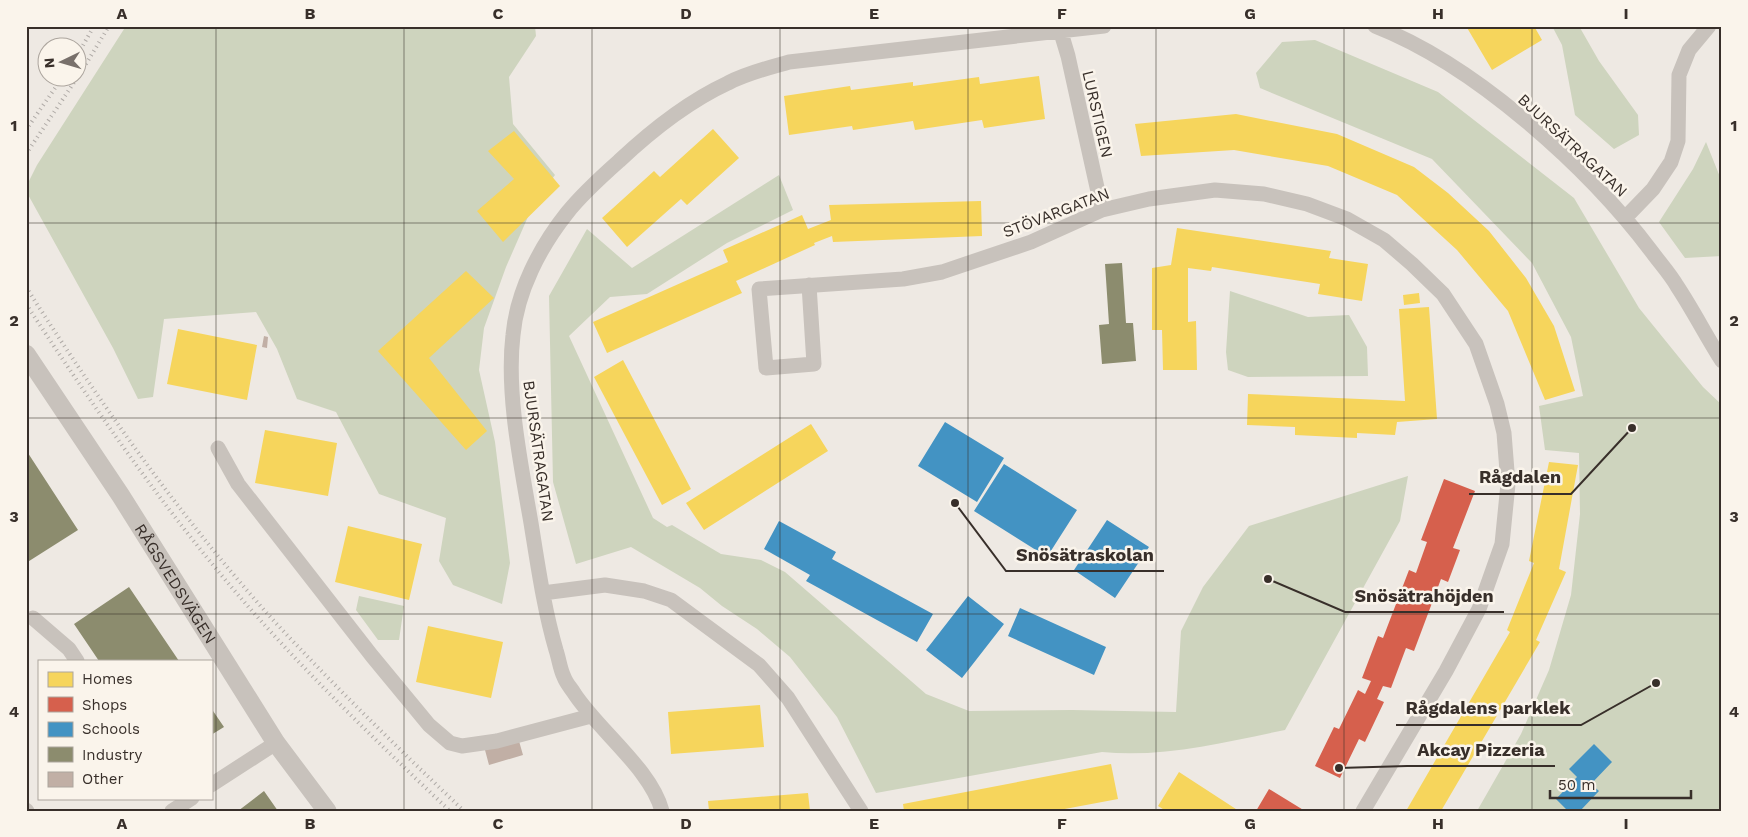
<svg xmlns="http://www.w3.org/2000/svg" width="1748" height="837" font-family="'Work Sans',sans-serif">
<rect width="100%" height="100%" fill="#eee9e3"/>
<path fill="#ced4be" d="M126 26H535L536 36 509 77 513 124 555 175 534 203 506 267 484 328 479 370 495 442 510 563 502 604 453 585 439 561 446 518 379 494 336 412 297 399 277 349 256 312 164 319 153 397 138 399 113 348 26 191V187L37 165Z
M1552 26H1579L1599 61 1638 115 1639 135 1614 149 1575 115 1562 45Z
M1315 40 1438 92 1574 198 1639 308 1703 387 1722 405V811H1477L1521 734 1549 670 1571 595 1580 514 1579 453 1545 450 1539 406 1583 396 1571 337 1532 263 1432 159 1260 88 1256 73 1282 42Z
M1706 142 1722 182V256L1685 258 1659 222 1693 169Z
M779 175 793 210 727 243 647 294 610 297 569 336 653 518 667 527 672 525 721 554 761 560 785 572 926 694 969 711 1072 710 1176 712 1181 631 1203 587 1249 526 1408 476 1400 521 1285 730C1225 742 1164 758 1102 752L876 793 837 717 790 657 757 629 722 606 700 588 631 547 576 564 553 482 549 296 587 229 632 268Z
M1230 291 1308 317 1349 315 1367 347 1368 376 1248 377 1228 370 1226 352Z
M359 596 404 606 399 640H378L356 610Z"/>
<path fill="#f6d55c" d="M1466 26H1534L1542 40 1492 70Z
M1039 76 1045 119 984 128 982 120 915 130 913 121 853 130 852 126 789 135 784 96 850 86 851 90 913 82V86L979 77 980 84Z
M1236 114 1337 134 1414 167 1448 193 1489 231 1526 278 1554 326 1575 391 1545 400 1508 311 1457 250 1397 195 1328 166 1234 150 1141 156 1135 124Z
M713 129 739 158 687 205 681 199 627 247 602 218 654 171 660 177Z
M514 131 560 186 503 242 477 211 514 179 488 151Z
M981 201 982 236 833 242 832 236 814 243 815 245 736 281 742 293 607 353 593 322 728 262 723 250 802 215 808 229 831 220 829 205Z
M1177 228 1331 251 1329 258 1368 264 1362 301 1318 294 1320 284 1212 267 1211 271 1188 268V322L1196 321 1197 370H1163L1162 330H1152V268L1171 265Z
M466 271 494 298 429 358 487 431 466 450 378 351Z
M1419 293 1420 303 1404 305 1403 295Z
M1429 307 1437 419 1397 422 1395 435 1357 433V438L1295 435V427L1247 425 1248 394 1405 401 1399 309Z
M178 329 257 345 247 400 167 384Z
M623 360 691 489 662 505 594 377Z
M811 424 828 451 704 530 686 503Z
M265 430 337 443 328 496 255 483Z
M1549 462 1578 465 1559 569 1566 572 1536 640 1540 642 1441 811H1406L1510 632 1507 630 1534 563 1529 561Z
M348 526 422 544 409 600 335 582Z
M428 626 503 642 491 698 416 682Z
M760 705 764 747 671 754 668 712Z
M1111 764 1118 799 1054 811H904L903 804Z
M1179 772 1239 811H1166L1158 806Z
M808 793 810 811H709L708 801Z"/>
<path fill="#d6604d" d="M1444 479 1475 491 1453 548 1460 550 1448 582 1441 579 1414 651 1406 648 1391 688 1383 686 1377 699 1384 702 1365 742 1359 739 1340 778 1315 766 1334 727 1339 729 1358 690 1365 694 1371 681 1362 678 1378 636 1383 638 1409 570 1416 573 1427 542 1421 540Z
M1269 789 1305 811H1256Z"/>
<path fill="#4393c3" d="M945 422 1004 458 977 502 918 466Z
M1004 464 1077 510 1047 557 974 511Z
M1107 520 1149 547 1115 598 1074 570Z
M779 521 836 552 832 559 933 614 917 642 806 581 810 575 764 549Z
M968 596 1004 624 962 678 926 650Z
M1020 608 1106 647 1094 675 1008 636Z
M1594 744 1612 762 1591 784 1599 791 1580 811H1568L1556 799 1577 777 1569 769Z"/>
<path fill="#8c8c6e" d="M1122 263 1126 323H1133L1136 361 1102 364 1099 325 1109 324 1105 264Z
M26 450 78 530 26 563Z
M129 587 179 661H99L74 624Z
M211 708 224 727 211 735Z
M264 791 278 811H238Z"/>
<path fill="#c1afa5" d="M264 336 268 337 267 348 262 347Z
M519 741 523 755 489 765 485 750Z"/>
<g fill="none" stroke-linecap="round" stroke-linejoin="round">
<path stroke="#c8c2bc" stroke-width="15" d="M1059 26 1068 56 1102 210
M1375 26C1475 65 1588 167 1652 252 1660 263 1670 274 1677 286 1693 310 1706 336 1722 361
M1625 218 1653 189 1671 162 1678 141 1679 75 1689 50 1709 26
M809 285 814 364 766 368 759 289 903 279 942 272 1031 242 1102 210 1149 199 1215 190 1264 194 1307 204 1347 219 1384 240 1412 264 1443 294 1476 344 1497 404 1504 433 1508 484 1502 544 1479 609 1446 671 1363 811
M218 448 238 484 372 656 429 725 450 743 462 746 497 741 591 716
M543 593 605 585 644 591 671 600 759 665 788 698 861 811
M33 618 69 649 77 661
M211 785 276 743
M26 810 27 811
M172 811 192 798
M662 811C651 769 598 730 574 693 571 688 566 683 564 677 560 669 559 659 556 650 544 609 538 566 531 523 521 465 506 393 513 335 517 291 540 247 567 213 582 194 601 177 619 161 652 130 687 102 728 83 747 73 768 68 789 62L1104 26"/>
<path stroke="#c8c2bc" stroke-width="19" id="s1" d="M26 354 121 496 276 743 327 811"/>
<path stroke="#afaaa6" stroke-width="4" stroke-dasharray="1 4" stroke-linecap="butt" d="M78 54 94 26
M78 77 109 26
M26 130 62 78
M26 154 77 78
M26 287C100 403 181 518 274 621 335 687 399 749 464 811
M26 304C88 398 151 491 223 577 293 661 371 736 450 811"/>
</g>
<path fill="none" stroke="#382f2a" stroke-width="1" stroke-opacity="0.55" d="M216 26V811M404 26V811M592 26V811M780 26V811M968 26V811M1156 26V811M1344 26V811M1532 26V811M26 223H1722M26 418H1722M26 614H1722"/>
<g text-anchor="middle" stroke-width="5" stroke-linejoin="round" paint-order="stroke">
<g font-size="16" fill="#382f2a" stroke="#faf4eb">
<text transform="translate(1098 114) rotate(77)" y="6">LURSTIGEN</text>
<text transform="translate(1573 145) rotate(43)" y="6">BJURSÄTRAGATAN</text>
<text transform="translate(1056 212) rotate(-21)" y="6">STÖVARGATAN</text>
<text transform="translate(539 451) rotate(82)" y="6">BJURSÄTRAGATAN</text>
<text dy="6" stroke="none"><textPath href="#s1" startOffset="274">RÅGSVEDSVÄGEN</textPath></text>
</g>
</g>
<path fill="none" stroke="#382f2a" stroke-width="2" d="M1632 428L1571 494H1469M955 503L1006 571H1164M1268 579L1345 612H1504M1656 683L1581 725H1396M1339 768L1407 766H1555"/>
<g fill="#382f2a" stroke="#faf4eb" stroke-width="2">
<circle cx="1632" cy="428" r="5"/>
<circle cx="955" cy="503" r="5"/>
<circle cx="1268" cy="579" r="5"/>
<circle cx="1656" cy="683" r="5"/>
<circle cx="1339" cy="768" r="5"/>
</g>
<g font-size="18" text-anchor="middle" font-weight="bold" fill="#382f2a" stroke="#faf4eb" stroke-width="5" stroke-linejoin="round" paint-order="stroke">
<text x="1520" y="483">Rågdalen</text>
<text x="1085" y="561">Snösätraskolan</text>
<text x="1424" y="602">Snösätrahöjden</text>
<text x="1488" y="714">Rågdalens parklek</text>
<text x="1481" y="756">Akcay Pizzeria</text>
</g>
<rect width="1748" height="837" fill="none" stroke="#faf4eb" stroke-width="55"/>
<rect x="38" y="660" width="175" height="140" fill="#faf4eb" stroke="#aca59e"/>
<rect x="48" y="672" width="25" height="15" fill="#f6d55c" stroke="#aca59e"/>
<text x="82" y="684" font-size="15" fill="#382f2a">Homes</text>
<rect x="48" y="697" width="25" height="15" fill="#d6604d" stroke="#aca59e"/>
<text x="82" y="710" font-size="15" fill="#382f2a">Shops</text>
<rect x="48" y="722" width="25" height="15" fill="#4393c3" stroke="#aca59e"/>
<text x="82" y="734" font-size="15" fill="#382f2a">Schools</text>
<rect x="48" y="747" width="25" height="15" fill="#8c8c6e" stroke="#aca59e"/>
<text x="82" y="760" font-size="15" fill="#382f2a">Industry</text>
<rect x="48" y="772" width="25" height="15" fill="#c1afa5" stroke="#aca59e"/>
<text x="82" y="784" font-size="15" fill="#382f2a">Other</text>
<g transform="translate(62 62) rotate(265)"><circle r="24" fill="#faf4eb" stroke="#aca59e"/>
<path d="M0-4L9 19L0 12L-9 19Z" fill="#78706b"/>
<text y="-8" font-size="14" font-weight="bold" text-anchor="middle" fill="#382f2a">N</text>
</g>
<path d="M1550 790v8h141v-8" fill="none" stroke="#382f2a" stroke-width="2.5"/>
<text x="1558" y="790" font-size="15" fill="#382f2a" stroke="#faf4eb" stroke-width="4" paint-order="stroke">50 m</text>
<rect x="28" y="28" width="1692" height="782" fill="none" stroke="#382f2a" stroke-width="2"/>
<g font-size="16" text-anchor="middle" font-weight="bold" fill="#382f2a">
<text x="122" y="19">A</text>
<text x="310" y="19">B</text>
<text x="498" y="19">C</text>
<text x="686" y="19">D</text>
<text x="874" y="19">E</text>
<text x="1062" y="19">F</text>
<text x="1250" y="19">G</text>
<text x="1438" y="19">H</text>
<text x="1626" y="19">I</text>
<text x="14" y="131">1</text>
<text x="1734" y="131">1</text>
<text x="14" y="326">2</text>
<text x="1734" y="326">2</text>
<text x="14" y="522">3</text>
<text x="1734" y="522">3</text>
<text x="14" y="717">4</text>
<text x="1734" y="717">4</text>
<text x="122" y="829">A</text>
<text x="310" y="829">B</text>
<text x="498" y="829">C</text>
<text x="686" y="829">D</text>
<text x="874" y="829">E</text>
<text x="1062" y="829">F</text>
<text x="1250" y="829">G</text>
<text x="1438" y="829">H</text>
<text x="1626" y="829">I</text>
</g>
</svg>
